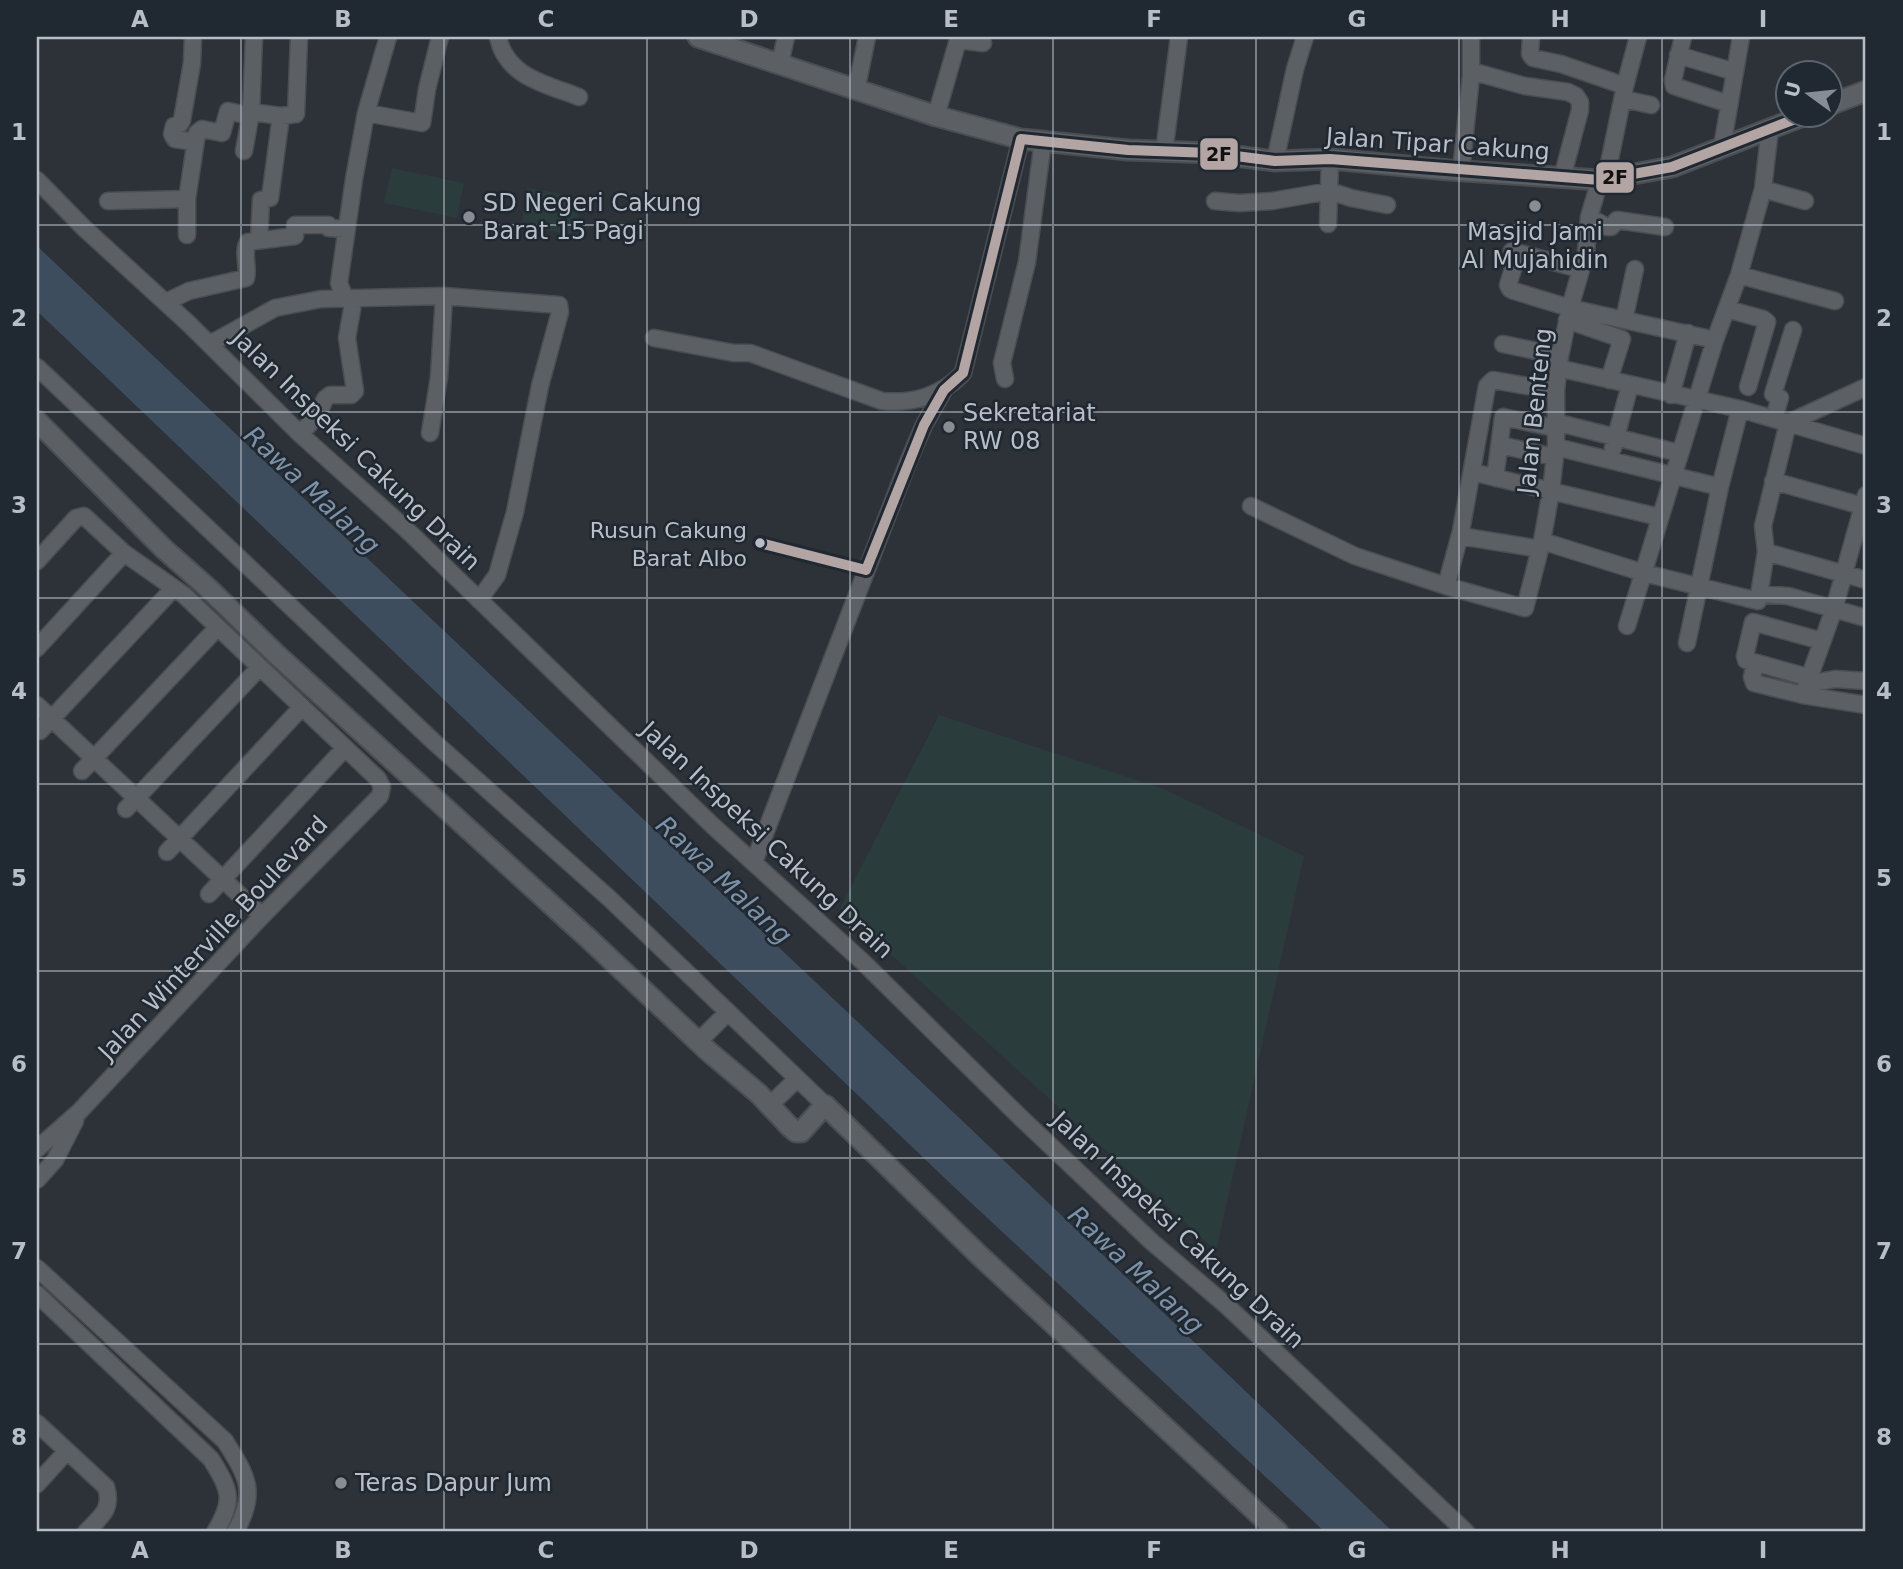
<svg xmlns="http://www.w3.org/2000/svg" width="1903" height="1569" font-family="'DejaVu Sans',sans-serif">
<rect width="100%" height="100%" fill="#2c3238"/>
<path fill="#2b3c3d" d="M392 168 464 183 457 218 384 203Z
M527 188 581 197 574 235 521 226Z
M939 715 1164 789 1304 856 1216 1251 840 908Z"/>
<path fill="#3e4d5e" d="M37 246 971 1129 1393 1532H1325L953 1186 37 311Z"/>
<g fill="none" stroke-linecap="round" stroke-linejoin="round">
<defs>
<path id="minor" d="M193 37 192 63 182 120 180 124 174 126 172 134 175 139 195 142
M498 37C506 77 546 84 579 97
M1531 37 1530 54 1533 58 1561 64 1625 86
M1683 37 1673 80 1674 86 1729 104
M1678 55 1735 72
M780 63 786 37
M1471 71 1525 86 1568 92 1576 96 1580 102V110L1562 178
M856 91 867 37
M1623 99 1651 105
M251 112 281 116 296 114 299 37
M366 113 422 123 427 89 440 37
M936 116 958 40 983 43
M1722 147 1741 37
M244 151 251 112 254 37
M1164 152 1179 37
M1275 161 1295 69 1305 37
M1461 171 1471 76V37
M1606 178 1625 86 1638 37
M37 180 84 228 189 324 300 434 407 530 712 825 863 962 1019 1116 1152 1242 1227 1306 1466 1532
M1763 189 1805 201
M108 201 187 199
M1215 201 1239 203 1272 201 1330 191 1351 198 1387 205
M1589 217 1607 227H1611L1617 220 1665 227
M1328 224 1330 159
M187 235V199L197 133 202 129 222 133 228 111 250 116
M259 240 261 200 270 198 281 116
M1512 251 1580 269
M1518 253 1508 285 1510 289 1514 291 1570 308 1715 340
M1739 275 1835 301
M345 298 339 283 354 179 366 113 388 37
M166 302 189 291 246 278C249 267 242 252 248 242L295 236V225H328L329 228 347 229
M1727 309 1763 319 1767 322 1748 387
M1567 320 1622 339 1609 380
M1624 320 1635 269
M654 338 734 353H750L882 401C912 404 942 396 963 373L1021 139
M210 344 275 308 321 299 444 296 559 305 560 312 540 386 515 512 497 575 479 600
M1503 344 1560 356
M37 367 434 742 610 899 825 1105
M1558 368 1740 409 1866 446
M1005 379 1002 363 1027 262 1043 141
M1671 395 1688 333
M1774 418 1780 398 1773 394 1793 330
M1555 422 1679 453
M430 433 439 377 444 296
M300 434 318 415 325 399 330 395H351L355 391 347 338 354 298
M1500 445 1554 457
M1556 447 1720 487
M1613 448 1630 385
M1472 472 1659 517
M1495 478 1503 417 1555 428
M1773 481 1866 507
M1251 506 1355 556 1446 586 1525 608 1542 541 1551 491 1556 447V391L1560 356 1570 308 1586 252 1589 217 1600 180
M1460 536 1540 549
M1542 541 1644 573 1758 601 1766 552 1763 526 1788 423 1866 387
M1766 552 1866 580
M37 561 76 518 84 516 124 553 184 595 378 779 382 787 380 796 262 916 79 1112 37 1149
M1446 586 1461 531 1487 386 1493 380 1556 391
M1761 594 1788 596 1866 618
M1627 626 1715 340 1739 275 1763 189 1770 128
M1687 643 1720 487 1740 409
M37 648 124 553
M1755 664 1752 677 1754 683 1803 695 1866 705
M1811 678 1746 660 1745 656 1753 622 1822 641
M1808 684 1835 679 1866 681
M1803 695 1834 609 1866 495
M37 705 262 916
M40 731 173 589
M82 771 218 627
M126 809 260 667
M167 852 302 707
M754 862 909 460 924 425 944 390
M209 894 345 748
M699 1041 728 1012
M770 1105 797 1079
M37 1180 55 1160 75 1121
M37 1268 225 1441C247 1476 258 1493 235 1532
M37 1294 211 1459C230 1490 235 1500 215 1532
M37 1423 106 1487C113 1510 100 1517 86 1532
M37 1484 67 1451"/>
<path id="tertiary" d="M698 37 936 116 1021 139 1128 150 1212 153 1275 161 1330 159 1449 170 1600 180 1672 167 1803 116
M1829 105 1866 91
M37 421 164 549 208 588 276 654 589 939 708 1051 759 1094 789 1126 796 1132H801L825 1105 980 1256 1278 1532"/>
</defs>
<use href="#minor" stroke="#4a4e52" stroke-width="19"/>
<use href="#tertiary" stroke="#4a4e52" stroke-width="23"/>
<use href="#minor" stroke="#5c6065" stroke-width="16"/>
<use href="#tertiary" stroke="#5c6065" stroke-width="19"/>
<defs>
<path id="bus-1" d="M1021 139 1128 150 1212 153 1275 161 1330 159 1600 180 1672 167 1803 116
M760 543 866 570
M866 570 924 425 944 390 963 373 1021 139"/>
</defs>
<use href="#bus-1" stroke="#202831" stroke-width="16"/>
<use href="#bus-1" stroke="#b3a5a4" stroke-width="10"/>
</g>
<path fill="none" stroke="#b7bec7" stroke-width="2" stroke-opacity="0.55" d="M241 37V1532M444 37V1532M647 37V1532M850 37V1532M1053 37V1532M1256 37V1532M1459 37V1532M1662 37V1532M37 225H1866M37 412H1866M37 598H1866M37 784H1866M37 971H1866M37 1158H1866M37 1344H1866"/>
<g fill="#868d95" stroke="#202831" stroke-width="2.5">
<circle cx="1535" cy="206" r="7"/>
<circle cx="469" cy="217" r="7"/>
<circle cx="949" cy="427" r="7"/>
<circle cx="341" cy="1483" r="7"/>
</g>
<circle fill="#b7bec7" stroke="#202831" stroke-width="2.5" cx="760" cy="543" r="6"/>
<g text-anchor="middle" stroke-width="5" stroke-linejoin="round" paint-order="stroke">
<g font-size="22" fill="#b7bec7" stroke="#202831" text-anchor="end">
<text x="747" y="538">Rusun Cakung<tspan x="747" dy="28">Barat Albo</tspan></text>
</g>
<g font-size="24" fill="#b7bec7" stroke="#202831">
<text transform="translate(1438 144) rotate(4)" y="8">Jalan Tipar Cakung</text>
<text transform="translate(1535 411) rotate(-84)" y="8">Jalan Benteng</text>
<text transform="translate(356 450) rotate(44)" y="8">Jalan Inspeksi Cakung Drain</text>
<text transform="translate(767 840) rotate(43)" y="8">Jalan Inspeksi Cakung Drain</text>
<text transform="translate(213 938) rotate(-47)" y="8">Jalan Winterville Boulevard</text>
<text transform="translate(1178 1230) rotate(43)" y="8">Jalan Inspeksi Cakung Drain</text>
</g>
<g font-size="24" fill="#b7bec7" stroke="#202831" text-anchor="start">
<text x="483" y="211">SD Negeri Cakung<tspan x="483" dy="28">Barat 15 Pagi</tspan></text>
<text x="1535" y="240" text-anchor="middle">Masjid Jami<tspan x="1535" dy="28">Al Mujahidin</tspan></text>
<text x="963" y="421">Sekretariat<tspan x="963" dy="28">RW 08</tspan></text>
<text x="355" y="1491">Teras Dapur Jum</text>
</g>
<g font-size="26" font-style="italic" fill="#7c90a6" stroke="#202831">
<text transform="translate(312 490) rotate(43)" y="9">Rawa Malang</text>
<text transform="translate(724 880) rotate(43)" y="9">Rawa Malang</text>
<text transform="translate(1136 1270) rotate(43)" y="9">Rawa Malang</text>
</g>
</g>
<g stroke="#202831" stroke-width="2.5">
<rect x="1199" y="137" width="40" height="34" rx="7" fill="#b3a5a4"/>
<rect x="1595" y="161" width="40" height="33" rx="7" fill="#b3a5a4"/>
</g>
<g font-size="19" text-anchor="middle" font-weight="bold" fill="#111">
<text x="1219" y="161">2F</text>
<text x="1615" y="184">2F</text>
</g>
<rect width="1903" height="1569" fill="none" stroke="#202831" stroke-width="77"/>
<g transform="translate(1809 94) rotate(285)"><circle r="33" fill="#202831" stroke="#5c646d" stroke-width="2"/>
<path d="M0-5L12 26L0 18L-12 26Z" fill="#868d95"/>
<text y="-10" font-size="19" font-weight="bold" text-anchor="middle" fill="#b7bec7">U</text>
</g>
<rect x="38" y="38" width="1826" height="1492" fill="none" stroke="#b7bec7" stroke-width="2.5"/>
<g font-size="23" text-anchor="middle" font-weight="bold" fill="#b7bec7">
<text x="140" y="27">A</text>
<text x="343" y="27">B</text>
<text x="546" y="27">C</text>
<text x="749" y="27">D</text>
<text x="951" y="27">E</text>
<text x="1154" y="27">F</text>
<text x="1357" y="27">G</text>
<text x="1560" y="27">H</text>
<text x="1763" y="27">I</text>
<text x="19" y="140">1</text>
<text x="1884" y="140">1</text>
<text x="19" y="326">2</text>
<text x="1884" y="326">2</text>
<text x="19" y="513">3</text>
<text x="1884" y="513">3</text>
<text x="19" y="699">4</text>
<text x="1884" y="699">4</text>
<text x="19" y="886">5</text>
<text x="1884" y="886">5</text>
<text x="19" y="1072">6</text>
<text x="1884" y="1072">6</text>
<text x="19" y="1259">7</text>
<text x="1884" y="1259">7</text>
<text x="19" y="1445">8</text>
<text x="1884" y="1445">8</text>
<text x="140" y="1558">A</text>
<text x="343" y="1558">B</text>
<text x="546" y="1558">C</text>
<text x="749" y="1558">D</text>
<text x="951" y="1558">E</text>
<text x="1154" y="1558">F</text>
<text x="1357" y="1558">G</text>
<text x="1560" y="1558">H</text>
<text x="1763" y="1558">I</text>
</g>
</svg>
